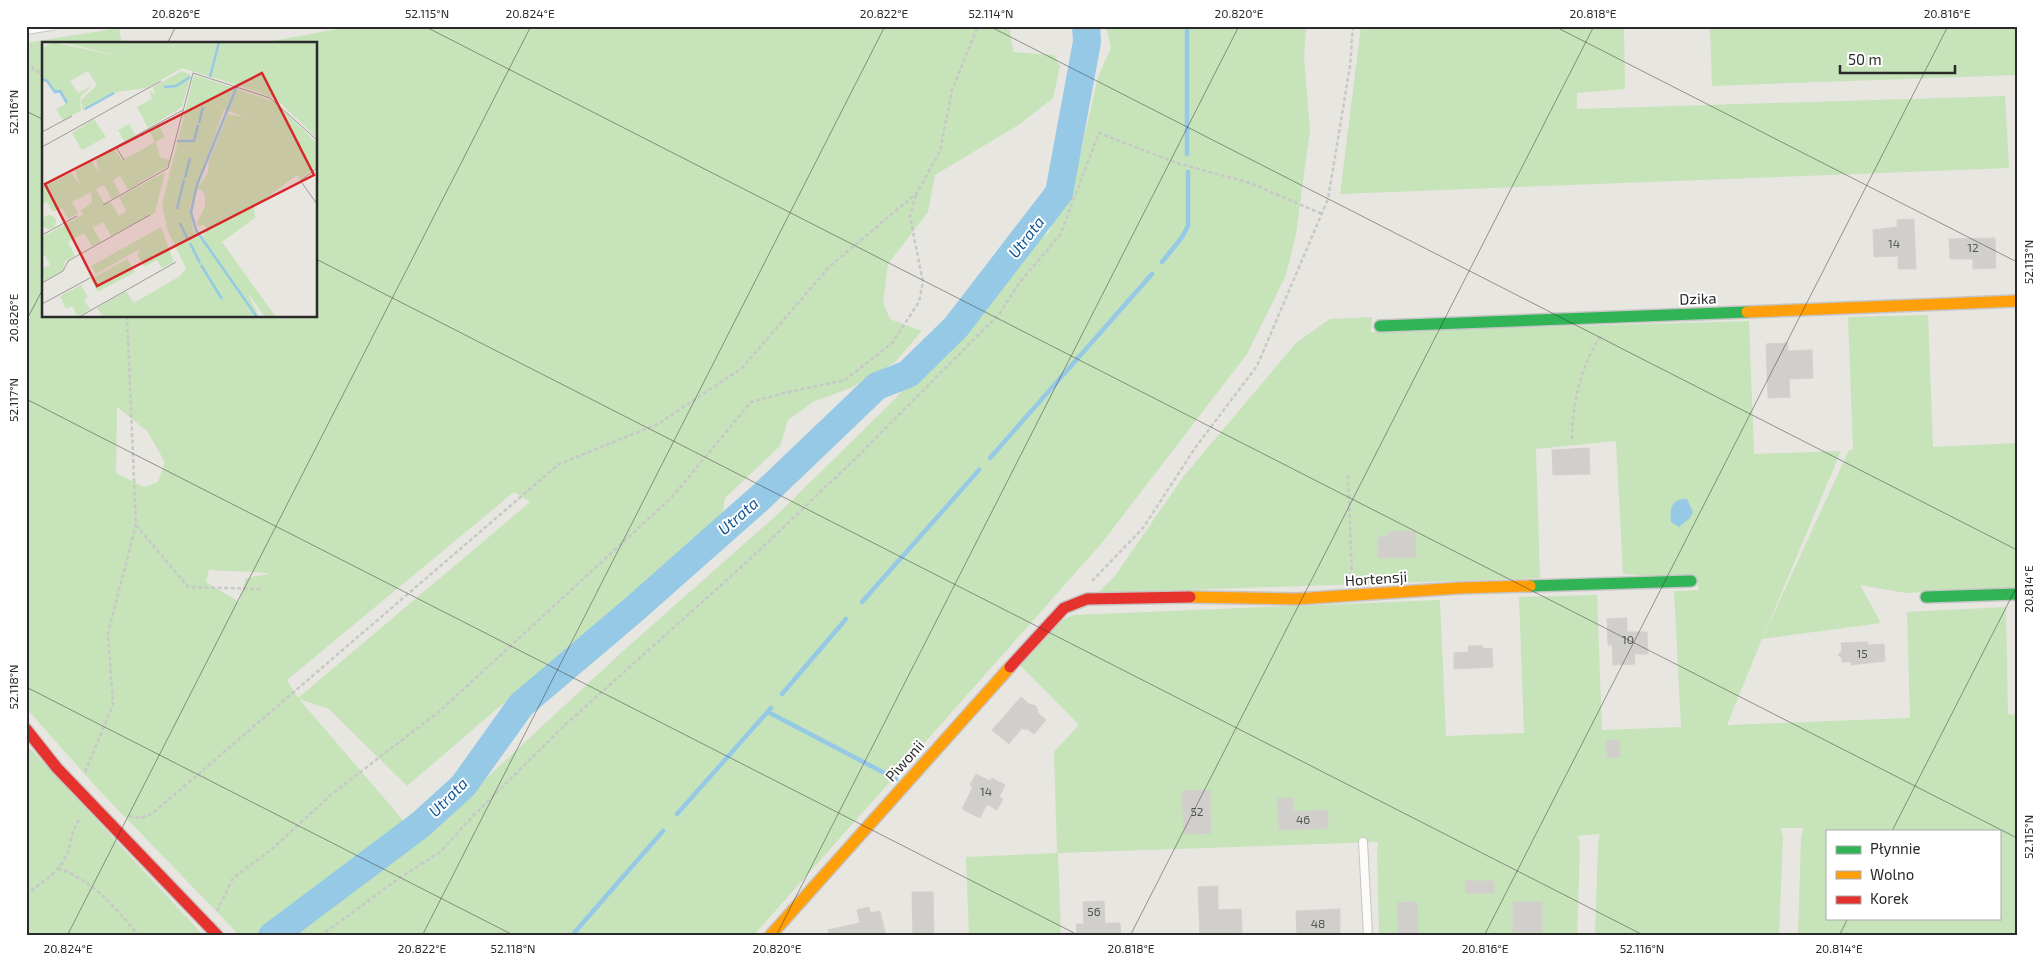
<svg xmlns="http://www.w3.org/2000/svg" width="2043" height="962" font-family="'Exo 2',sans-serif">
<rect width="100%" height="100%" fill="#e8e6e0"/>
<path fill="#c6e3ba" fill-rule="evenodd" d="M354 26H1009L1013 52 1054 55 1060 66 1053 98 1020 124 935 175 928 212 888 264 883 303 890 319 922 331 895 362 853 387 813 402 788 420 780 446 725 498 722 516 407 786 329 709 299 699 420 840 622 652 780 512 895 399 1026 251 1049 232 1076 173 1098 77 1111 48 1106 26H1306L1304 58 1310 130 1296 234 1286 275 1247 354 1101 544 753 936H240L98 789 26 708V43L119 28 122 44H44V316H316V44H256ZM117 407 147 431 165 462 158 482 144 487 116 473ZM514 492 530 502 298 698 287 680ZM209 570 269 573V574L246 578 239 602 206 582Z
M1361 26H1624L1625 89 1577 93V109L2005 96 2009 168 1340 194Z
M1710 26H2017V75L1712 86Z
M1928 315 1933 447 2017 443V588L1906 593 1860 585 1881 623 1762 639 1727 725 1910 718 1907 612 2006 607 2008 714 2017 715V936H1798L1801 837 1804 828H1780L1783 837 1779 936H1595L1598 844 1600 834 1578 836 1580 844 1577 936H1379L1377 853 1378 842 1058 853 1061 936H969L966 857 1057 853 1054 752 1079 725 1019 664 1054 624 1073 615 1440 600 1446 736 1524 733 1519 597 1597 595 1602 730 1681 727 1674 591 1698 590V579L1623 574 1616 441 1536 449 1540 578 1098 593 1115 576 1183 477 1296 343 1330 319 1372 317 1371 332 1749 321 1754 454 1841 451 1762 639 1849 450H1853L1848 317ZM1827 831H1999V918H1827Z
M26 744 204 936H26Z"/>
<path fill="#96c9e6" d="M1681 499H1687L1693 512 1690 518 1679 527 1671 522C1670 511 1670 503 1681 499Z"/>
<g fill="none" stroke-linecap="round" stroke-linejoin="round">
<path stroke="#96c9e6" stroke-width="4.5" d="M1187 154V26
M1162 262 1182 237 1188 226V172
M990 458 1152 274
M862 602 979 470
M782 694 846 619
M768 712 896 779
M677 814 771 708
M574 933 663 831"/>
<path stroke="#96c9e6" stroke-width="28" d="M272 936 420 825 463 786 521 705 632 611 762 496 877 386 908 374 956 327 1059 193 1087 42 1086 26"/>
</g>
<path fill="#d1cfcb" stroke="#d3d1cc" d="M1914 219 1916 269H1898V256L1874 257 1873 230 1897 227V220Z
M1995 238 1996 268 1973 269V259H1950L1949 239Z
M1788 343V351L1812 350 1813 378 1789 379 1790 397 1768 398 1766 344Z
M1589 448 1590 474 1553 475 1552 450Z
M1415 531 1416 557 1378 558V537H1388L1387 532Z
M1627 618V632H1647L1648 654H1634L1635 664 1613 665 1612 645H1608L1607 619Z
M1868 642V645L1884 644 1885 661 1851 665V662H1842V658L1838 655 1842 650 1841 643Z
M1468 646H1483V649L1492 648 1493 667 1454 669V653L1469 652Z
M1021 697 1029 704 1036 706 1038 713 1046 720 1034 734 1026 728 1025 730 1022 728 1009 744 992 730Z
M1619 740 1620 757 1607 758 1606 741Z
M976 774 990 781 992 778 1005 785 999 797 1003 799 997 810 987 804 980 818 962 809 973 787 970 785Z
M1210 790 1211 833 1184 834 1182 791Z
M1277 798H1293V812L1328 810V828L1279 830Z
M1465 881H1494V893H1466Z
M1218 886V910L1241 909 1242 933H1232V936H1200L1198 887Z
M912 892H933L934 936H913Z
M1104 901 1105 923H1120L1121 936H1077L1076 924H1084L1083 902Z
M1417 902 1418 936H1398L1397 903Z
M1513 902H1542V932H1513Z
M869 907 870 913 880 911 886 936H829L828 930 860 923 857 910Z
M1340 909V936H1297L1296 911Z"/>
<g fill="none" stroke-linecap="round" stroke-linejoin="round">
<defs>
<path id="lane" d="M26 30 51 26
M1363 842 1368 936"/>
<path id="fast" d="M1380 326 1747 312
M1530 586 1691 581
M1926 597 2017 594"/>
<path id="slow" d="M1747 312 2017 301
M1190 597 1296 599 1459 588 1530 586
M770 936 1010 667"/>
<path id="jam" d="M1010 667 1064 608 1087 599 1190 597
M26 729 57 768 218 936"/>
</defs>
<use href="#lane" stroke="#c6c5c5" stroke-width="10"/>
<use href="#fast" stroke="#c6c5c5" stroke-width="14"/>
<use href="#slow" stroke="#c6c5c5" stroke-width="14"/>
<use href="#jam" stroke="#c6c5c5" stroke-width="14"/>
<path stroke="#c8c8c7" stroke-width="2.5" stroke-dasharray="4 2.5" stroke-linecap="butt" d="M26 63 44 76
M1572 439C1572 405 1581 364 1601 336
M1348 475 1352 577
M136 525 188 587 261 589
M1092 581 1143 528 1195 448 1257 366 1328 199 1350 66 1353 26
M85 772 113 705 108 633 136 525 127 316
M129 816C139 819 144 818 153 813L559 464 658 424 742 368 830 266 917 193 940 151 952 90 978 26
M58 868C95 882 114 906 139 936
M26 895C39 884 56 874 64 860 72 846 70 831 80 819
M217 911 233 878 272 849 333 793 441 710 672 497 751 402 788 392 845 380 892 343 919 302 923 282 910 217 916 195
M320 936 401 877 440 852 473 816 566 724 749 560 855 459 1000 313 1019 283 1060 235 1099 133 1177 163 1250 183 1322 214"/>
<use href="#lane" stroke="#fcfbfa" stroke-width="8"/>
<use href="#fast" stroke="#30b455" stroke-width="11"/>
<use href="#slow" stroke="#ff9f0a" stroke-width="11"/>
<use href="#jam" stroke="#e5322d" stroke-width="11"/>
</g>
<path fill="none" stroke="#2a2a2a" stroke-width="1" stroke-opacity="0.45" d="M424 26 2017 838M989 26 2017 550M1554 26 2017 262M167 44 176 26M26 111 44 120M316 259 1645 936M26 321 44 287M26 399 1080 936M26 687 515 936M1892 831 2017 586M67 936 531 26M422 936 885 26M776 936 1239 26M1130 936 1594 26M1484 936 1948 26M1839 936 1848 918"/>
<g text-anchor="middle" stroke-width="4" stroke-linejoin="round" paint-order="stroke">
<g font-size="12" fill="#545453">
<text x="1894" y="248">14</text>
<text x="1973" y="252">12</text>
<text x="1628" y="644">10</text>
<text x="1862" y="658">15</text>
<text x="986" y="796">14</text>
<text x="1197" y="816">52</text>
<text x="1303" y="824">46</text>
<text x="1094" y="916">56</text>
<text x="1318" y="928">48</text>
</g>
<g font-size="15" fill="#2a2a2a" stroke="#fff">
<text transform="translate(1698 299) rotate(-2)" y="5">Dzika</text>
<text transform="translate(1376 579) rotate(-4)" y="5">Hortensji</text>
<text transform="translate(905 761) rotate(-48)" y="5">Piwonii</text>
</g>
<g font-size="16" font-style="italic" fill="#135895" stroke="#fff">
<text transform="translate(1026 237) rotate(-52)" y="6">Utrata</text>
<text transform="translate(738 516) rotate(-41)" y="6">Utrata</text>
<text transform="translate(448 797) rotate(-45)" y="6">Utrata</text>
</g>
</g>
<g transform="translate(42 42)">
<rect width="275" height="275" fill="#e8e6e0"/>
<path d="M11 0 80 15 20 0H275V96L234 57 195 43 197 37 195 43 140 26 104 46 75 50 41 69 39 58 55 43 46 29 28 39 36 51 50 44 38 55 39 69 21 78 14 67 25 61 18 50 13 51 5 39 0 38V6ZM140 29 149 33 140 65 106 86 95 65 110 57 107 48 113 53 111 45ZM152 33 231 59 275 101V124L258 137 255 133 212 165 213 176 180 200 234 275H223L206 251 217 275H61L55 266 84 249 92 261 138 234 144 226 126 190 120 163ZM182 67 202 75 186 72 167 118 166 131 157 143 156 148H160L163 153V165L155 180 156 184 162 183 165 187 159 197 151 188 148 165ZM52 77 64 95 40 108 30 91ZM87 82 93 93 82 99 76 88ZM116 82 123 95 114 100 118 115 128 118 126 124 86 148 78 134 71 138 78 152 70 157 62 143 54 147 62 161 69 160 77 174 84 169 77 155 123 130 113 171 69 194 61 180 52 185 51 182V186L59 200 50 204 42 191 26 200 33 214 23 219 21 228 0 240V227L8 223 3 213 0 214V195L42 172 38 169 50 161 49 150 30 160 36 171 26 177 20 166 11 170 5 160 0 162V146L29 131 38 142 33 129 50 119 57 131 54 117 72 107 80 118 92 112 113 100 107 88ZM0 180a7 7 0 1 1 14 0a7 7 0 1 1-14 0ZM119 185 132 220 120 226 115 218 102 225 95 212 98 207 54 232 49 224ZM85 217 93 230 56 250 49 237ZM39 243 46 255 42 258 48 267 36 274 30 264 24 267 18 254Z" fill="#c6e3ba" fill-rule="evenodd"/>
<path fill="none" stroke="#96c9e6" stroke-width="2.5" d="M168 35 177 0M0 37 5 39 13 50 18 49 25 61M195 44 155 143 149 170 154 188 215 275M122 45 134 44 148 35M43 67 72 51M157 81 161 65M135 99H152M152 99 156 83M143 136 148 116M135 167 142 138M138 181 146 198M148 201 158 221M159 223 180 257"/>
<path fill="none" stroke="#9c9b97" stroke-width="1" d="M0 90 30 74M0 105 119 39M74 105 82 118M258 139 275 126M260 141 275 162M0 145 141 68M61 163 126 126 151 31 228 56 275 98M0 193 35 174M0 241 21 229 26 219 108 173M0 262 48 236M37 275 134 220"/>
<path fill="#d62828" fill-opacity="0.15" stroke="#d62828" stroke-width="2.5" d="M220 31 272 133 55 244 3 142Z"/>
<rect width="275" height="275" fill="none" stroke="#2a2a2a" stroke-width="2.5"/>
</g>
<rect width="2043" height="962" fill="none" stroke="#ffffff" stroke-width="55"/>
<rect x="1826" y="830" width="175" height="90" fill="#ffffff" stroke="#aaaaaa"/>
<rect x="1836" y="846" width="25" height="8" fill="#30b455" stroke="#aaaaaa"/>
<text x="1870" y="854" font-size="15" fill="#2a2a2a">Płynnie</text>
<rect x="1836" y="871" width="25" height="8" fill="#ff9f0a" stroke="#aaaaaa"/>
<text x="1870" y="880" font-size="15" fill="#2a2a2a">Wolno</text>
<rect x="1836" y="896" width="25" height="8" fill="#e5322d" stroke="#aaaaaa"/>
<text x="1870" y="904" font-size="15" fill="#2a2a2a">Korek</text>
<path d="M1840 65v8h115v-8" fill="none" stroke="#2a2a2a" stroke-width="2.5"/>
<text x="1848" y="65" font-size="15" fill="#2a2a2a" stroke="#ffffff" stroke-width="4" paint-order="stroke">50 m</text>
<rect x="28" y="28" width="1988" height="906" fill="none" stroke="#2a2a2a" stroke-width="2"/>
<g font-size="12" text-anchor="middle" fill="#2a2a2a">
<text x="176" y="18">20.826°E</text>
<text x="427" y="18">52.115°N</text>
<text x="530" y="18">20.824°E</text>
<text x="884" y="18">20.822°E</text>
<text x="991" y="18">52.114°N</text>
<text x="1239" y="18">20.820°E</text>
<text x="1593" y="18">20.818°E</text>
<text x="1947" y="18">20.816°E</text>
<text transform="translate(14 112) rotate(-90)" y="4">52.116°N</text>
<text transform="translate(2029 262) rotate(-90)" y="4">52.113°N</text>
<text transform="translate(14 318) rotate(-90)" y="4">20.826°E</text>
<text transform="translate(14 400) rotate(-90)" y="4">52.117°N</text>
<text transform="translate(2029 589) rotate(-90)" y="4">20.814°E</text>
<text transform="translate(14 687) rotate(-90)" y="4">52.118°N</text>
<text transform="translate(2029 837) rotate(-90)" y="4">52.115°N</text>
<text x="68" y="953">20.824°E</text>
<text x="422" y="953">20.822°E</text>
<text x="513" y="953">52.118°N</text>
<text x="777" y="953">20.820°E</text>
<text x="1131" y="953">20.818°E</text>
<text x="1485" y="953">20.816°E</text>
<text x="1642" y="953">52.116°N</text>
<text x="1839" y="953">20.814°E</text>
</g>
</svg>
